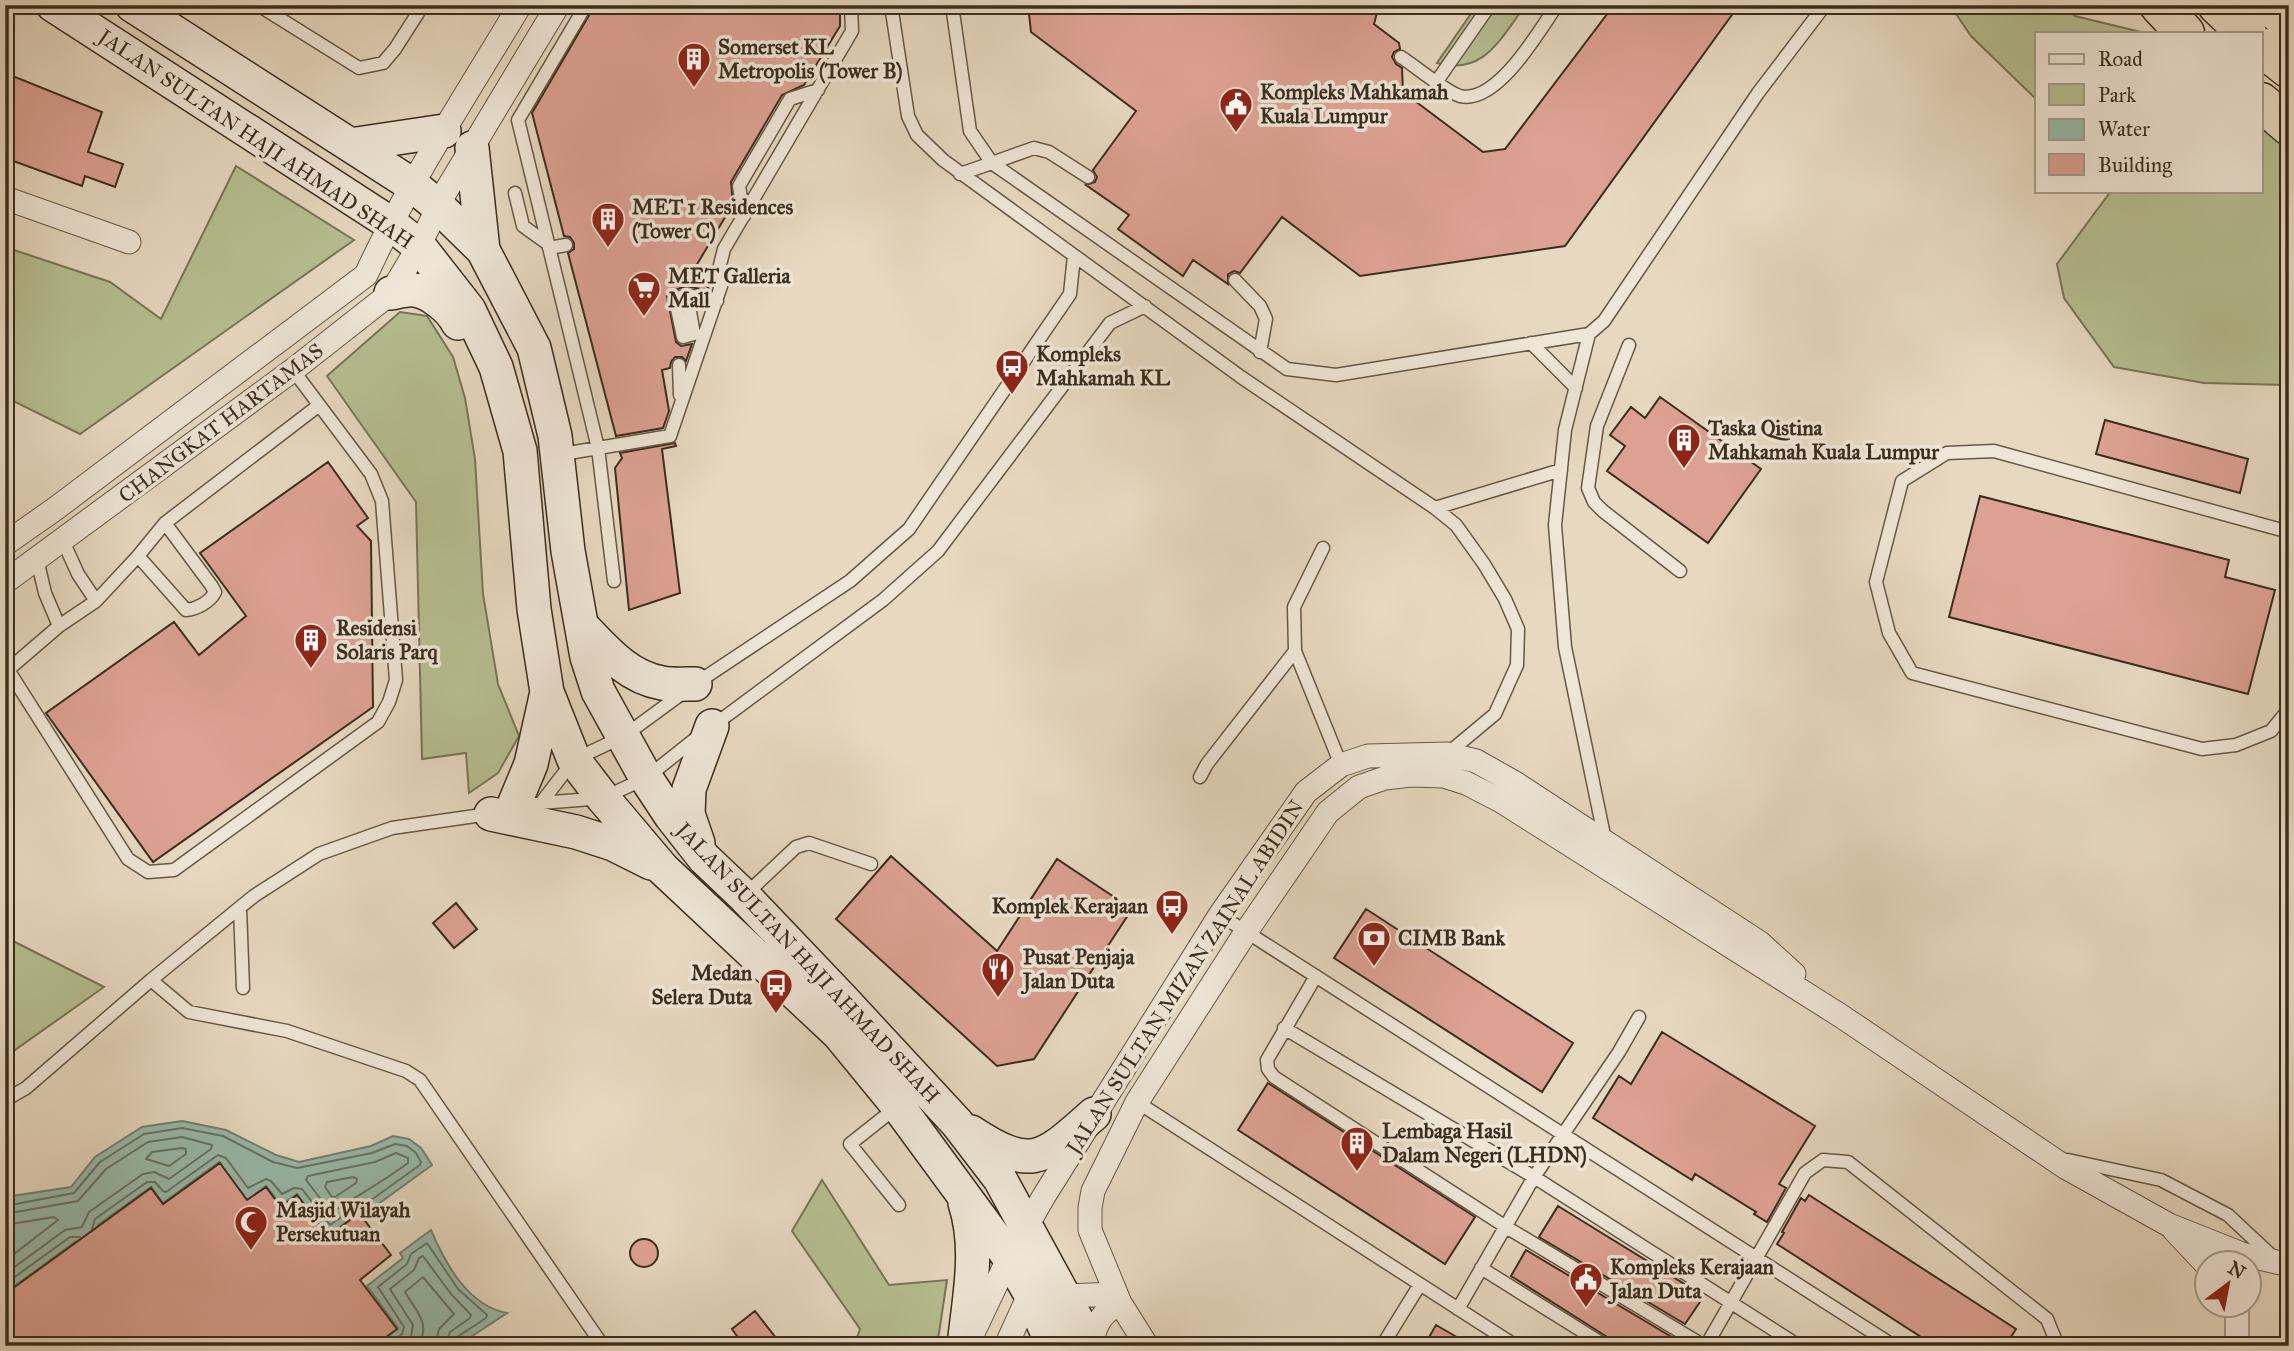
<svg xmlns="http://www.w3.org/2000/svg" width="2294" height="1351" font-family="'IM FELL Great Primer',serif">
<rect width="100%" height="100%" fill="#e7d9c1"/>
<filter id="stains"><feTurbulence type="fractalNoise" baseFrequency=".00286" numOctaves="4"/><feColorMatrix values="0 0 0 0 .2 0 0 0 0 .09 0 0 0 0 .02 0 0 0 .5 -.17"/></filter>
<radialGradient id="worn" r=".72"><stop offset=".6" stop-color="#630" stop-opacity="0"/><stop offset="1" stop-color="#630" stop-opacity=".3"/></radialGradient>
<path fill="#b6bf92" stroke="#787658" stroke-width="2" d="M1477 5H1526C1500 38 1485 76 1437 63Z
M1950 5H2064L2075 16 2145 33H2037V100L1971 36Z
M2261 126 2289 150V385L2204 383 2114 367 2064 298 2057 264 2111 191H2261Z
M236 166 354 240 80 434 5 397V247L110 282 161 319Z
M400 312 427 316 453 357 465 398 475 459 483 594 498 684 519 736 498 773 469 793 466 753 422 759 416 502 327 376Z
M5 937 104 987 5 1057Z
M822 1180 889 1285 947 1280 937 1346H854L860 1329 792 1231Z"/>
<path fill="#98bbac" stroke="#738273" stroke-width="2" d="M182 1121 226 1130 276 1155 299 1162 371 1146 393 1136 409 1139 421 1148 432 1165 370 1210 366 1207 328 1236 297 1194 281 1205 266 1186 247 1200 219 1162 163 1203 151 1187 98 1225 115 1250 92 1266 75 1242 5 1293V1200L12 1196 71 1187 95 1157 142 1127Z
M431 1230C445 1263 468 1306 507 1313L457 1346H381L379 1343 398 1328 367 1286 403 1258 400 1253Z"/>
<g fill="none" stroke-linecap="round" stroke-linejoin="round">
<path stroke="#6a7464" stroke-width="2" d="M182 1148 186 1149V1154L169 1166 146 1159 152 1152Z
M396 1153 408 1158V1163C384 1181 358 1195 333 1212L330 1211 306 1180 308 1176 375 1162Z
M353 1177 357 1179 356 1183 335 1197H332L325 1187 327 1182Z
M5 1206 74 1193 100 1162 144 1134 182 1128 223 1136 273 1162 297 1168 372 1153 395 1144 407 1146 416 1153 421 1162 420 1165 371 1200 362 1202 330 1225 302 1189 294 1188 282 1194 271 1181 266 1179 248 1188 226 1158 218 1155 166 1192 163 1191 155 1182H147L95 1219 92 1229
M5 1214 78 1201 106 1169 148 1142 182 1137 212 1145 211 1149 169 1179 154 1172 143 1174 89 1212 82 1227 65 1230 5 1274
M5 1225 54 1217 58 1220 5 1261
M5 1284 70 1237H80
M387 1346 402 1334 404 1327 378 1287 407 1264 411 1254 427 1243 458 1289 487 1315 486 1318 457 1337 454 1346
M401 1346 411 1337 413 1325 390 1289 414 1270 419 1258 423 1256 451 1294 471 1315 470 1318 450 1332 445 1346
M418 1346C432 1323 415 1310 405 1292L423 1277 454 1314 439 1329 435 1346"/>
</g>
<path fill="#dda193" stroke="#3b2d1d" stroke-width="2" d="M595 5H840V26L804 85 782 95 731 182 733 204 696 266 710 291 686 286 672 291 667 296 676 342 681 346 692 344 686 361 682 357H675L671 362 670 368 662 370 669 411 663 428 616 436 568 253 574 249V243L570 237 564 236 532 113Z
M1028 5H1379L1374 24 1399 43 1400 49 1394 52 1392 57 1396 64 1402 68 1403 92 1483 152 1505 149 1614 5H1739L1565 246 1360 276 1282 217 1240 273 1234 271 1228 274V284L1193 260 1183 276 1118 229 1129 215 1086 185 1095 182 1097 177 1093 170 1136 111 1031 32Z
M10 75 102 112 88 152 123 164 115 187 85 176 82 186 5 158V88Z
M1660 397 1761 469 1708 543 1607 471 1625 446 1610 435 1631 407 1645 418Z
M2105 420 2248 459 2240 493 2096 454Z
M675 443 676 446 662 449 680 593 629 610 615 468 622 458 620 453Z
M328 462 368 518 357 526 371 541 373 707 153 862 46 713 174 622 199 655 246 616 200 553Z
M1980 496 2229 560 2225 577 2275 590 2248 694 1949 617Z
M891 856 997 951 1057 859 1132 909 1034 1059 997 1066 836 919Z
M456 903 477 929 454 948 433 923Z
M1366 909 1573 1043 1542 1092 1334 958Z
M1662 1032 1815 1126 1779 1184 1786 1188 1767 1222 1754 1214 1756 1212 1695 1174 1692 1180 1593 1118 1619 1076 1631 1084Z
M1268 1083 1475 1217 1445 1264 1238 1130Z
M220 1163 247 1200 266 1187 281 1207 297 1195 328 1237 359 1213 391 1255 360 1280 397 1329 374 1346H5V1294L151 1188 163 1204Z
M1809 1195 2016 1329 2005 1346H1935L1777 1244 1784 1233 1782 1232 1801 1198 1805 1201Z
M1558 1206 1704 1296 1685 1324 1539 1237Z
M630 1253a14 14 0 1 1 28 0a14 14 0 1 1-28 0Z
M1526 1250 1675 1339 1670 1346H1622L1612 1340 1511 1276Z
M755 1311 776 1338 766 1346H744L732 1329Z
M1436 1325 1472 1346H1424Z"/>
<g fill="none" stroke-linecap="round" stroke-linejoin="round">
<defs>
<path id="lane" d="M258 5 359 68 383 63 395 49 423 5
M586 5 518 120 598 448 670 436 722 283 720 265 724 249 852 31 851 5
M891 5 908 116 917 135 943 160 1241 377 1435 508 1456 525 1484 564 1505 599 1518 629 1517 665 1495 714 1447 754
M952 5 970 131 992 163 960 174
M1476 5 1485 12 1490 5
M1401 57C1415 66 1446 92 1460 96 1497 105 1539 31 1557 5
M1437 81 1485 12
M992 163 1287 369 1336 375 1589 334 1604 321 1758 93 1825 5
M992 163 1034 148 1049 152 1088 177
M515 193 523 226 548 244
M744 216 739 186 790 99 818 90
M549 248 566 245
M1235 280 1260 306 1266 319 1260 352
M687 295 694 334 683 337 675 299 687 295 717 301
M1589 334 1565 430 1555 525 1565 647 1605 840
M1531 343 1576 388
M1629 345 1597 426 1588 488 1594 502 1603 511 1680 571
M679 365 680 395
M557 455 598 448 614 581
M1435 508 1561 470
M2289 532 1994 451 1947 453 1902 481 1876 582 1889 633 1912 673 2202 749 2236 745 2271 731 2289 709
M63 541 78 574 96 601
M1323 548 1294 607 1295 651 1341 765
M138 556 186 610C197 609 210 602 215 592L211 585 165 523
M37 559 45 593 59 626
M5 665 128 859 148 872 174 870 378 722 389 702 396 680 382 501 371 474 293 370
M9 669 59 626 96 601 138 556 165 523 318 406
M714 725 883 600 938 551 1110 323 1145 306
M1200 777 1207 764 1295 651
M541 803 574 760 624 736 695 684 850 581 909 529 1070 294 1074 256
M516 805 603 798 646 778 699 736
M744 896 796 847 809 843 871 864
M240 908 243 988
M1220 915 1894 1346
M1316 976 1267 1060 1268 1069 1274 1077 1506 1227 1704 1346
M151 980 189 1012 287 1031 406 1071 420 1080 603 1346
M1284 1028 1534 1177 1799 1346
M5 1100 26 1088 151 980 254 896 319 854 392 828 489 814
M1137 1102 1516 1346
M898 1106 850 1144 899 1205
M2068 1160 2161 1180 2228 1215 2274 1258
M1481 1268 1606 1346
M1458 1309 1534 1177 1619 1052 1639 1017
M1382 1346 1419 1286
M1706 1346 1805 1173 1823 1160 1848 1162 2047 1319 2058 1346"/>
<path id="street" d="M5 198 129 242
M5 544 55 509 366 275C409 181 467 94 520 5
M5 582 293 370 391 293 419 246 446 191 558 5
M2174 1230 2206 1264
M2237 1306V1346
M973 1333 1009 1257 1044 1196 1220 915 1306 792 1341 765 1368 756 1447 754 1476 761 1515 783 1760 943 1794 974
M1006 1346 1030 1293 1065 1296 1116 1294
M1092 1346C1094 1325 1101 1313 1120 1303
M1147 1346 1120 1303 1090 1230V1208L1093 1191 1137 1102 1246 932 1328 812 1359 787 1385 778 1411 775 1444 776 1466 783 1501 801 1841 1016 2065 1167 2169 1225 2242 1254 2289 1265"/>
<path id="secondary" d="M53 5 390 223 419 246 469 310 496 367 520 451 534 609 547 692 574 760 603 798 663 869 839 1034 898 1106 1009 1257 1030 1293 1053 1346
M132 5 411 184 438 206 483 250 534 348 555 436 568 551 587 657 598 691 646 778 671 816 704 858 744 896 843 1000 957 1123 1000 1179 1091 1346
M350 145 444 131
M472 148 483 250
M391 293C398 292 407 289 414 290 429 291 451 309 458 323
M583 627C606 651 628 677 662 683 673 685 685 684 695 684
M514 805 531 764 547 692
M491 814 576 832 613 844 651 863
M698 843 688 814 689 789 712 726
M971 1132C1033 1173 1044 1158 1094 1114
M964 1346C969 1298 980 1249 965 1203"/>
<path id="highway" d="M2159 5 2185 33
M2217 5 2247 33
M2269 5 2289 22
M2261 47 2289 69
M2261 102 2289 126"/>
</defs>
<use href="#lane" stroke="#665846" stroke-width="15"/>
<use href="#street" stroke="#665846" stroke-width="25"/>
<use href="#secondary" stroke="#3b2d1d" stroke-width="36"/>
<use href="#highway" stroke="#3b2d1d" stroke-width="41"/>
<use href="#lane" stroke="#efe6d7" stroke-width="12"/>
<use href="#street" stroke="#efe6d7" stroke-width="23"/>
<use href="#secondary" stroke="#efe6d7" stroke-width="33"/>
<use href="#highway" stroke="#e7d9c1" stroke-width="38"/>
</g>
<defs>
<symbol id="building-pin" viewBox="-11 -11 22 30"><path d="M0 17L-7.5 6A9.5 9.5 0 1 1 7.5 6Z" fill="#8f2418" stroke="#efe6d7"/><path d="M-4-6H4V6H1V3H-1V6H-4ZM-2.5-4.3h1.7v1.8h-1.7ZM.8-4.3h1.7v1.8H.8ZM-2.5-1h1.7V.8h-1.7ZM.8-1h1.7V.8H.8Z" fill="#fff"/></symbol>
<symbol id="civic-pin" viewBox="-11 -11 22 30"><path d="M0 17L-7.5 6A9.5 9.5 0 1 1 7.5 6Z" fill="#8f2418" stroke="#efe6d7"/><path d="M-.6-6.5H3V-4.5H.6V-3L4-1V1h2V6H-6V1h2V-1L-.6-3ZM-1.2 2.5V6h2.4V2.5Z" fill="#fff"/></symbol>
<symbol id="supermarket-pin" viewBox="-11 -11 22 30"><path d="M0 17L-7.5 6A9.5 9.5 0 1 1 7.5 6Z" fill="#8f2418" stroke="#efe6d7"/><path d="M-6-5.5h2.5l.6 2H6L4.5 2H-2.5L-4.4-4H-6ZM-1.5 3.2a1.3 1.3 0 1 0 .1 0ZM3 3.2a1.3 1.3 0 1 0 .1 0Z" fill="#fff"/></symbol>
<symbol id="bus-pin" viewBox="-11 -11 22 30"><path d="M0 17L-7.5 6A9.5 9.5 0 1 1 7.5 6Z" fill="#8f2418" stroke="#efe6d7"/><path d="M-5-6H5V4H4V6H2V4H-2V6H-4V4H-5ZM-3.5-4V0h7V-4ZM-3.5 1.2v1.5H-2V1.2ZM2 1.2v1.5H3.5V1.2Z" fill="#fff"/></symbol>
<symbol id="bank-pin" viewBox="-11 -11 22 30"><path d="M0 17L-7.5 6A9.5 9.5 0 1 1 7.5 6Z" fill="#8f2418" stroke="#efe6d7"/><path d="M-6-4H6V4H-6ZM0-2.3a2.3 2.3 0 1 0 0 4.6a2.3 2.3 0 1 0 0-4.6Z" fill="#fff"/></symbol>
<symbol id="restaurant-pin" viewBox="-11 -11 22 30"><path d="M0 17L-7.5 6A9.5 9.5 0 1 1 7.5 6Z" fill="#8f2418" stroke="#efe6d7"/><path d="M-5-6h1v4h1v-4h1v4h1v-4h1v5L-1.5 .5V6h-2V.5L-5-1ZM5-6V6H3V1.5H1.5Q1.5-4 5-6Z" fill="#fff"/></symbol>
<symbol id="mosque-pin" viewBox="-11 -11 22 30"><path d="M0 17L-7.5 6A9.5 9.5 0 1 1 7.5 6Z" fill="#8f2418" stroke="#efe6d7"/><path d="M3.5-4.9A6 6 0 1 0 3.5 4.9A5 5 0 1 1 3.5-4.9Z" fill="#fff"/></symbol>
</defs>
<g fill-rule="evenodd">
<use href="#building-pin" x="675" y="40" width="38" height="52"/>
<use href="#civic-pin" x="1217" y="85" width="38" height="52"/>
<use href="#building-pin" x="589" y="200" width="38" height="52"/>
<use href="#supermarket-pin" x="625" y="269" width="38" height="52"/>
<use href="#bus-pin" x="993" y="347" width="38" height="52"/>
<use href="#building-pin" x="1665" y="421" width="38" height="52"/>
<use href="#building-pin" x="292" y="621" width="38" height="52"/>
<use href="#bus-pin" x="1153" y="887" width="38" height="52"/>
<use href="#bank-pin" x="1355" y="919" width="38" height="52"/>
<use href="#restaurant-pin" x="979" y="950" width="38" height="52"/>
<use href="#bus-pin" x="757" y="966" width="38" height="52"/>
<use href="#building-pin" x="1338" y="1124" width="38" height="52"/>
<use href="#mosque-pin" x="232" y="1203" width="38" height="52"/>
<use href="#civic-pin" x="1567" y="1260" width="38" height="52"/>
</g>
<g text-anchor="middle" stroke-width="7" stroke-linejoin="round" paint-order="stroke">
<g font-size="21" font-weight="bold" fill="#3b2d1d" stroke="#efe6d7" text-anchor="start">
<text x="718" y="54">Somerset KL<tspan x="718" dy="24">Metropolis (Tower B)</tspan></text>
<text x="1260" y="99">Kompleks Mahkamah<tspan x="1260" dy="24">Kuala Lumpur</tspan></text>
<text x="632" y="214">MET 1 Residences<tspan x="632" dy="24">(Tower C)</tspan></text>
<text x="668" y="283">MET Galleria<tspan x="668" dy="24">Mall</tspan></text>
<text x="1036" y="361">Kompleks<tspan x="1036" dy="24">Mahkamah KL</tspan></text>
<text x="1708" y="435">Taska Qistina<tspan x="1708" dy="24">Mahkamah Kuala Lumpur</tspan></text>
<text x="336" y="635">Residensi<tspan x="336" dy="24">Solaris Parq</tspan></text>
<text x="1148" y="913" text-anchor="end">Komplek Kerajaan</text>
<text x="1398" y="945">CIMB Bank</text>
<text x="1023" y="964">Pusat Penjaja<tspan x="1023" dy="24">Jalan Duta</tspan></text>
<text x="752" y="980" text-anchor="end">Medan<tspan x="752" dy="24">Selera Duta</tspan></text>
<text x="1382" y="1138">Lembaga Hasil<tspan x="1382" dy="24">Dalam Negeri (LHDN)</tspan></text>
<text x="276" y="1217">Masjid Wilayah<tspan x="276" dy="24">Persekutuan</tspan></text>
<text x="1610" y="1274">Kompleks Kerajaan<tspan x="1610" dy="24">Jalan Duta</tspan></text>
</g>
<g font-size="21" fill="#3b2d1d" stroke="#efe6d7">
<text transform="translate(256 139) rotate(34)" y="7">JALAN SULTAN HAJI AHMAD SHAH</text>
<text transform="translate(221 423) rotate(-37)" y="7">CHANGKAT HARTAMAS</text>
<text transform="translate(808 963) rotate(47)" y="7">JALAN SULTAN HAJI AHMAD SHAH</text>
<text transform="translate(1185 977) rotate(-57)" y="7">JALAN SULTAN MIZAN ZAINAL ABIDIN</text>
</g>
</g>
<rect width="2294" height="1351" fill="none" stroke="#e7d9c1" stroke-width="28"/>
<rect x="7" y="7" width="2280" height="1337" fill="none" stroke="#3b2d1d" stroke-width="3.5"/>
<rect x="14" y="14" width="2266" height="1323" fill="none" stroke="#3b2d1d" stroke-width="2"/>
<rect x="2035" y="32" width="228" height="161" fill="#efe6d7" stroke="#a79c8d" stroke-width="2"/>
<rect x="2049" y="54" width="35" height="10" fill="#efe6d7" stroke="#a79c8d" stroke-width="2"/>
<text x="2098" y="66" font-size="21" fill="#3b2d1d">Road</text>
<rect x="2049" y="84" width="35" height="21" fill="#b6bf92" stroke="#a79c8d" stroke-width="2"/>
<text x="2098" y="102" font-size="21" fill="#3b2d1d">Park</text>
<rect x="2049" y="119" width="35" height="21" fill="#98bbac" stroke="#a79c8d" stroke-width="2"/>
<text x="2098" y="136" font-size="21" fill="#3b2d1d">Water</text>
<rect x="2049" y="154" width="35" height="21" fill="#dda193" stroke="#a79c8d" stroke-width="2"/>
<text x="2098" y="172" font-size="21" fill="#3b2d1d">Building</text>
<g transform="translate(2228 1284) rotate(32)"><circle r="33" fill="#efe6d7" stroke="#a79c8d" stroke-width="2"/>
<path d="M0-5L12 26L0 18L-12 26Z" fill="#8f2418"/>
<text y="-10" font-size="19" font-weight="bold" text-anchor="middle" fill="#3b2d1d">N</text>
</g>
<rect width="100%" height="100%" filter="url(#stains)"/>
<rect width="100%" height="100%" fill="url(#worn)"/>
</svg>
